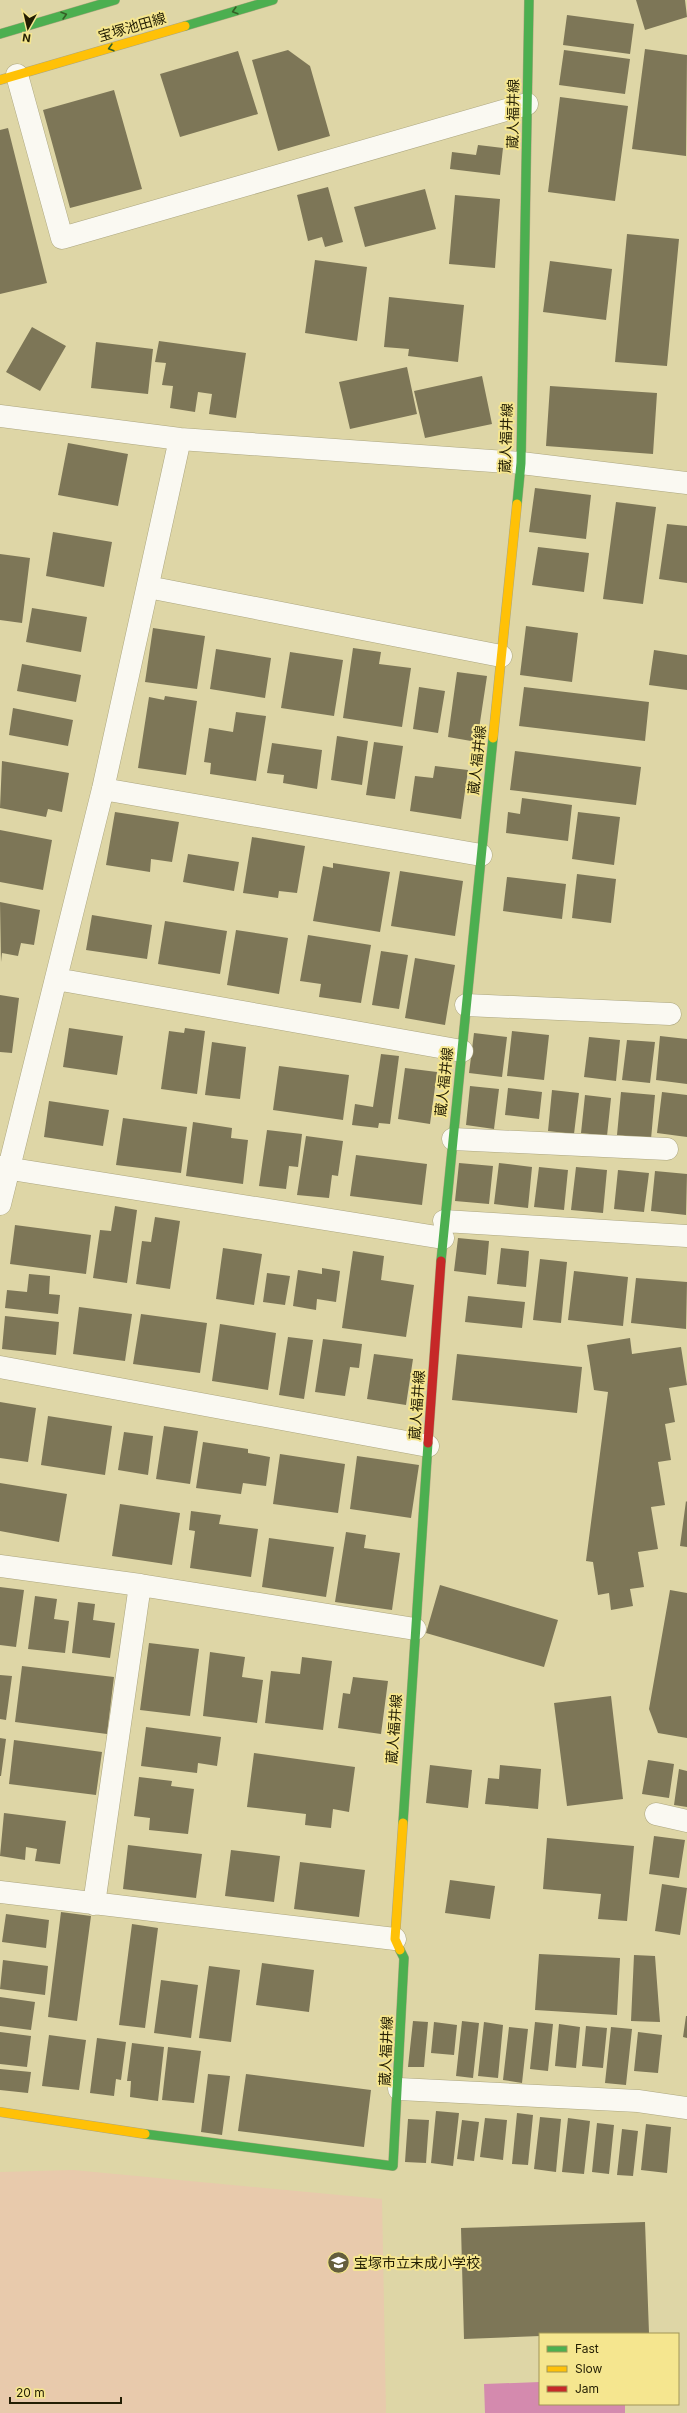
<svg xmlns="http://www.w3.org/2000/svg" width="687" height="2413" font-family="Inter,'Noto Sans JP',sans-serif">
<rect width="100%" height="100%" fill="#ded6a6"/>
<path fill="#e8caac" d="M73 2170 382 2199 386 2413H0V2172Z"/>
<path fill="#d48aae" d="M540 2382V2404H625V2413H485L484 2384Z"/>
<path fill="#7d7657" d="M636 0H685L687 17 645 30Z
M567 15 634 24 630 54 563 45Z
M645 49 687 55 686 156 632 149Z
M288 50 310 66 330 136 278 151 252 60Z
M564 50 630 59 625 94 559 85Z
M238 51 258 114 180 137 160 74Z
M114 90 142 189 70 208 43 110Z
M560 97 628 106 615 201 548 192Z
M8 128 47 283 0 294V130Z
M478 145 503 148 500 175 450 169 452 152 476 155Z
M328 187 343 242 325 247 322 237 308 241 297 195Z
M425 189 436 229 365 247 354 207Z
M455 195 500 199 495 268 449 264Z
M627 234 679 239 667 366 615 362Z
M315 260 367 267 357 341 305 333Z
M550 261 612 269 606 320 543 312Z
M389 297 464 305 458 362 408 356 409 349 384 347Z
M32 327 66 346 40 391 6 372Z
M159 341 246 353 236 418 209 414 212 394 198 392 195 412 170 408 173 386 162 385 166 363 155 362Z
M96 342 153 349 148 394 91 388Z
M407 367 417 414 350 429 339 382Z
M482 376 492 424 425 438 414 391Z
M550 386 657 393 653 454 546 446Z
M68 443 128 454 118 506 58 495Z
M535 488 591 495 586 539 529 532Z
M616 502 656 507 643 604 603 599Z
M667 524 687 526V583L659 579Z
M53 532 112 542 104 587 46 576Z
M538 547 589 553 584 592 532 585Z
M0 554 30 558 22 623 0 620Z
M32 608 87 617 81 652 26 642Z
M526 626 578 633 572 682 520 675Z
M153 628 205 636 197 689 145 682Z
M353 648 381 652 379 664 411 668 402 727 343 718Z
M216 649 271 658 265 698 210 689Z
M654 650 687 655V690L649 685Z
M290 652 343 660 334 716 281 708Z
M22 664 81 675 76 702 17 691Z
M457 672 487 676 477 742 448 737Z
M419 687 445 691 438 733 413 729Z
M524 687 649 702 645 741 519 726Z
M165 696 197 701 186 775 138 768 149 697 164 700Z
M13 708 73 720 68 746 9 735Z
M236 712 266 716 256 781 210 774 211 763 204 762 209 728 233 732Z
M337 736 368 741 362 785 331 780Z
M374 742 403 746 395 799 366 795Z
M272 743 322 750 317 789 283 783 284 775 267 773Z
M515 751 641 767 636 805 510 790Z
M2 761 69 773 62 812 48 809 46 817 0 808Z
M435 766 468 770 461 819 410 811 415 776 433 778Z
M522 798 572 805 568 841 506 833 508 812 520 814Z
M115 812 179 822 172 862 151 859 150 872 106 865Z
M578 812 620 817 614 865 572 859Z
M0 830 52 840 43 890 0 882Z
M252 837 305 846 297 893 279 891 278 898 243 893Z
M188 854 239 862 234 891 183 882Z
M333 863 390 872 380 932 313 921 323 866 333 868Z
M400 871 463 881 455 936 391 926Z
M577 874 616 879 611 923 572 918Z
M507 877 566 884 562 919 503 911Z
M0 902 40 910 34 945 21 943 18 956 2 953 1 962Z
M92 915 152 925 147 959 86 950Z
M165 921 227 931 220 974 158 964Z
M236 930 288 938 279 994 227 985Z
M308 935 371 945 361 1003 319 997 321 984 300 981Z
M381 951 408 955 399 1009 372 1005Z
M415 958 455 965 445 1025 405 1018Z
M0 995 19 998 12 1053 0 1052Z
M69 1028 123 1036 117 1075 63 1067Z
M185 1028 205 1031 197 1094 161 1089 169 1031 184 1033Z
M512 1031 549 1035 544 1080 507 1076Z
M474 1033 507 1037 502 1077 469 1073Z
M660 1036 687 1039V1084L656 1080Z
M589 1037 620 1040 616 1081 584 1077Z
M627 1040 655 1042 650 1083 622 1080Z
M212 1042 246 1047 240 1099 205 1095Z
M381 1054 399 1056 390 1124 379 1123 378 1128 352 1125 355 1104 373 1107Z
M279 1066 349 1075 343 1120 273 1110Z
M405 1068 437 1072 430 1124 398 1119Z
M470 1086 499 1089 494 1129 466 1125Z
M508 1088 542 1092 539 1119 505 1115Z
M552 1090 579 1093 574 1134 548 1131Z
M621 1092 655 1095 651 1139 617 1135Z
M662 1092 687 1095V1137L657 1133Z
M585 1095 611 1098 607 1136 581 1133Z
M49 1101 109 1110 103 1146 44 1137Z
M123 1118 187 1127 181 1173 116 1165Z
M193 1122 232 1128 231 1138 248 1140 243 1184 186 1176Z
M267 1130 302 1134 298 1167 289 1166 286 1189 259 1186Z
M306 1136 343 1141 338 1176 332 1175 329 1198 297 1195Z
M356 1155 427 1164 422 1205 350 1196Z
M459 1163 493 1166 489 1204 455 1201Z
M499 1163 532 1167 528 1208 494 1204Z
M539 1167 568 1170 564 1210 534 1207Z
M576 1167 607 1170 603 1213 571 1210Z
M618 1170 649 1173 644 1212 614 1209Z
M655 1171 687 1174 686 1215 651 1211Z
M115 1206 137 1210 127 1283 93 1278 100 1230 111 1231Z
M155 1217 180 1221 170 1289 136 1284 142 1241 151 1242Z
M15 1225 91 1235 86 1274 10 1264Z
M458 1238 489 1241 486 1275 454 1271Z
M223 1248 262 1254 254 1305 216 1299Z
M501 1248 529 1251 526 1287 497 1284Z
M353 1251 384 1256 381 1280 414 1285 406 1337 342 1328Z
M540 1259 567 1262 561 1323 533 1320Z
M322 1268 340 1271 336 1302 317 1299 316 1310 293 1306 298 1270 322 1274Z
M574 1271 628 1277 623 1326 568 1320Z
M267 1273 290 1276 285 1305 263 1302Z
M29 1274 50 1276 49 1294 60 1295 58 1314 5 1308 7 1290 27 1292Z
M636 1278 687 1282 686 1329 631 1323Z
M468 1296 525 1302 522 1328 465 1322Z
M79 1307 132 1314 125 1361 73 1354Z
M141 1314 207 1323 200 1373 133 1364Z
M5 1316 59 1322 56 1355 2 1349Z
M220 1324 276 1333 268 1390 212 1381Z
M288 1337 313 1340 304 1399 279 1395Z
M630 1338 632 1354 681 1347 687 1385 669 1388 675 1422 665 1424 671 1460 658 1462 665 1505 651 1507 658 1549 638 1552 644 1587 630 1589 633 1606 611 1610 609 1593 598 1595 593 1562 586 1561 608 1392 594 1390 587 1345Z
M323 1339 362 1344 359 1368 350 1367 345 1396 315 1392Z
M374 1354 413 1359 406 1405 367 1399Z
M457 1354 582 1367 577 1413 452 1400Z
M0 1402 36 1408 28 1462 0 1458Z
M48 1416 112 1426 105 1475 41 1465Z
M164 1426 198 1431 190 1484 156 1479Z
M124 1432 153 1436 148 1475 118 1470Z
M203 1442 248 1449V1453L270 1457 266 1486 243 1483 241 1494 196 1488Z
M280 1454 345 1464 338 1513 273 1504Z
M357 1456 419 1465 411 1518 350 1509Z
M0 1483 67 1494 59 1542 0 1531Z
M686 1501 687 1502V1547L680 1546Z
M120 1504 180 1513 172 1565 112 1556Z
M191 1511 221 1515 219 1524 258 1529 251 1577 190 1568 195 1531 189 1530Z
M346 1532 366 1535 364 1548 400 1553 392 1610 335 1602Z
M269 1538 334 1547 326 1597 262 1587Z
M440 1585 558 1620 544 1667 426 1633Z
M0 1587 24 1590 16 1647 0 1645Z
M670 1590 687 1593V1738L658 1733 649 1709Z
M35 1596 57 1599 54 1619 69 1621 65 1653 28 1649Z
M78 1602 95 1604 93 1620 115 1623 110 1658 72 1653Z
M149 1643 199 1649 190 1716 140 1710Z
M210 1652 245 1657 242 1677 263 1680 257 1723 203 1716Z
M302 1657 332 1661 323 1730 265 1723 271 1671 300 1674Z
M22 1666 114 1677 107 1734 15 1722Z
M0 1675 12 1676 6 1720 0 1719Z
M353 1677 388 1681 381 1734 338 1728 343 1693 350 1694Z
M611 1696 623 1799 567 1806 554 1703Z
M146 1727 221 1737 217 1766 198 1763 197 1773 141 1766Z
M0 1738 6 1739 1 1776H0Z
M14 1740 102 1752 96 1795 9 1784Z
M254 1753 355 1767 349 1812 333 1809 331 1828 305 1825 306 1814 247 1807Z
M648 1760 674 1764 669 1798 642 1794Z
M430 1765 472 1770 468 1808 426 1803Z
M500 1765 541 1769 538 1809 485 1804 488 1778 499 1779Z
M679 1769 687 1771V1807L674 1805Z
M139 1777 172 1781 171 1786 194 1789 188 1834 149 1830 150 1818 134 1816Z
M4 1813 66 1821 60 1864 35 1861 37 1849 26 1847 25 1860 0 1856Z
M654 1836 685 1840 679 1878 649 1874Z
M547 1838 634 1846 627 1921 598 1919 601 1894 543 1889Z
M128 1845 202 1854 196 1898 123 1889Z
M231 1850 280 1856 274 1902 225 1896Z
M300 1862 365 1870 359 1917 294 1909Z
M450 1880 495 1886 490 1919 445 1913Z
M662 1884 687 1888 680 1935 655 1931Z
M61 1912 91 1916 77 2021 48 2017Z
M6 1914 49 1920 46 1948 2 1942Z
M132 1924 158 1928 145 2028 119 2025Z
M539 1954 620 1958 617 2015 535 2010Z
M634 1955 655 1956 660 2022 631 2021Z
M3 1960 48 1966 45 1995 0 1989Z
M262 1963 314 1970 309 2012 256 2005Z
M209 1966 240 1970 231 2042 199 2038Z
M161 1980 198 1985 191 2038 154 2033Z
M0 1997 35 2002 31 2030 0 2026Z
M686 2016H687V2038L683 2037Z
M413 2021 428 2022 424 2067H408Z
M462 2021 479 2023 473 2078 456 2076Z
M434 2022 457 2025 454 2055 431 2053Z
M484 2022 503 2025 498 2078 478 2076Z
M535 2022 553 2024 548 2071 530 2069Z
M559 2024 580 2027 576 2068 555 2066Z
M586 2026 607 2028 603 2068 582 2066Z
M509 2027 528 2029 522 2083 503 2080Z
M611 2027 632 2029 626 2085 605 2083Z
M0 2032 31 2036 27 2067 0 2064Z
M638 2032 662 2035 658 2073 634 2071Z
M49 2035 86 2040 79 2090 42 2086Z
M97 2038 126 2042 121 2080 116 2079 114 2096 90 2093Z
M132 2043 164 2047 158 2101 130 2097 131 2081H127Z
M168 2047 201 2051 194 2103 162 2100Z
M0 2069 31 2072 28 2093 0 2090Z
M208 2074 230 2076 222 2135 201 2132Z
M246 2074 371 2090 364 2147 238 2131Z
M436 2111 459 2113 453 2166 431 2163Z
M517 2113 533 2115 528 2165 512 2164Z
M540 2117 561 2119 556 2172 534 2169Z
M485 2118 507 2120 503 2160 480 2157Z
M568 2118 590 2121 584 2174 562 2172Z
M408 2119 429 2120 426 2163 405 2162Z
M462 2120 479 2122 474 2161 457 2159Z
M597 2123 614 2125 609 2174 592 2172Z
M646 2124 671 2127 667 2173 641 2170Z
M622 2129 638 2131 633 2176 617 2175Z
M645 2222 649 2333 540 2334V2336L464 2339 461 2228Z"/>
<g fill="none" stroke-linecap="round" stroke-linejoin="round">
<defs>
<path id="street" d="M17 75 62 238 527 104
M0 416 180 439 521 463 687 483
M148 587 501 656
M103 789 481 855
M56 979 462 1051
M466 1005 670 1014
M453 1139 667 1149
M0 1167 443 1238
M0 1204 103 789 180 439
M444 1221 687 1236
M0 1367 428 1446
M0 1566 140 1585 415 1629
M656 1814 687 1821
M0 1892 395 1939
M94 1904 140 1585
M399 2089 638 2101 687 2108"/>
<path id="fast" d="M185 26 273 0
M0 34 115 0
M517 504 521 463 529 0
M441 1261 493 738
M403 1823 428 1443
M145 2134 393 2166 404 1958 400 1950"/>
<path id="slow" d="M0 80 185 26
M493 738 517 504
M400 1950 395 1939 403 1823
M0 2112 145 2134"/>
<path id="jam" d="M428 1443 441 1261"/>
</defs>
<use href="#street" stroke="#aca67f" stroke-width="23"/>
<use href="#fast" stroke="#aca67f" stroke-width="10"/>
<use href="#slow" stroke="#aca67f" stroke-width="10"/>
<use href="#jam" stroke="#aca67f" stroke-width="10"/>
<use href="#street" stroke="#faf9f2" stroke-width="22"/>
<use href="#fast" stroke="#4caf50" stroke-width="9"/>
<use href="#slow" stroke="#ffc107" stroke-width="9"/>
<use href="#jam" stroke="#c62828" stroke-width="9"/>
</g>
<defs><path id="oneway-chevron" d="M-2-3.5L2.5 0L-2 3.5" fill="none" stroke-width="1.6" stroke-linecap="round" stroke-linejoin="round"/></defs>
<g stroke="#355f26">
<use href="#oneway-chevron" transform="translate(235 11) rotate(164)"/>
<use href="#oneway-chevron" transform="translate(64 15) rotate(-16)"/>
<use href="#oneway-chevron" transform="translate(111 48) rotate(164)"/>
</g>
<defs>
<symbol id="school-disc" viewBox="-11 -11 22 22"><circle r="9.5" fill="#645e3c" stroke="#f5e68f"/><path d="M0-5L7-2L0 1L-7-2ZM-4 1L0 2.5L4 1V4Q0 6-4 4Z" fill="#fff"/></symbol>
</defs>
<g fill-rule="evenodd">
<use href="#school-disc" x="326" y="2250" width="25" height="25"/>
</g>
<g text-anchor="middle" stroke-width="4" stroke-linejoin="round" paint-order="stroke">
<g font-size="14" fill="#231e03" stroke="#f5e68f">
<text transform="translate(132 27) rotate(-16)" y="5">宝塚池田線</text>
<text transform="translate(513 114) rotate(-89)" y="5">蔵人福井線</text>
<text transform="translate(506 438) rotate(-88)" y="5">蔵人福井線</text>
<text transform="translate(477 760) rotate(-84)" y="5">蔵人福井線</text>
<text transform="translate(444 1082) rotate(-84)" y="5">蔵人福井線</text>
<text transform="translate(417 1405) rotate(-86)" y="5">蔵人福井線</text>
<text transform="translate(394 1729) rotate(-86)" y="5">蔵人福井線</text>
<text transform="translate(386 2051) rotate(-88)" y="5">蔵人福井線</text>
</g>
<g font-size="14" fill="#231e03" stroke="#f5e68f" text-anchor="start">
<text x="354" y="2268">宝塚市立末成小学校</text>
</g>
</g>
<rect x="539" y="2333" width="140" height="72" fill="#f5e68f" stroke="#a19657"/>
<rect x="547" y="2346" width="20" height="6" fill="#4caf50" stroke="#a19657"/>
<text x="575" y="2353" font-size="12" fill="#231e03">Fast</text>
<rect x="547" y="2366" width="20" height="6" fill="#ffc107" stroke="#a19657"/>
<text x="575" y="2373" font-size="12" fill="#231e03">Slow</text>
<rect x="547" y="2386" width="20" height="6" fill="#c62828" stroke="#a19657"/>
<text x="575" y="2393" font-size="12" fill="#231e03">Jam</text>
<g transform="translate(28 28) rotate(188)" stroke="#f5e68f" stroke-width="3" paint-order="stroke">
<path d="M0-3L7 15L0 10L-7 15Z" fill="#231e03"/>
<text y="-6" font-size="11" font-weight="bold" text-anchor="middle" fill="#231e03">N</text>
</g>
<path d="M10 2397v6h111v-6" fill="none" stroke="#231e03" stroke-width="2"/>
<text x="16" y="2397" font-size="12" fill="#231e03" stroke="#f5e68f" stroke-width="3" paint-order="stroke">20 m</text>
</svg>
